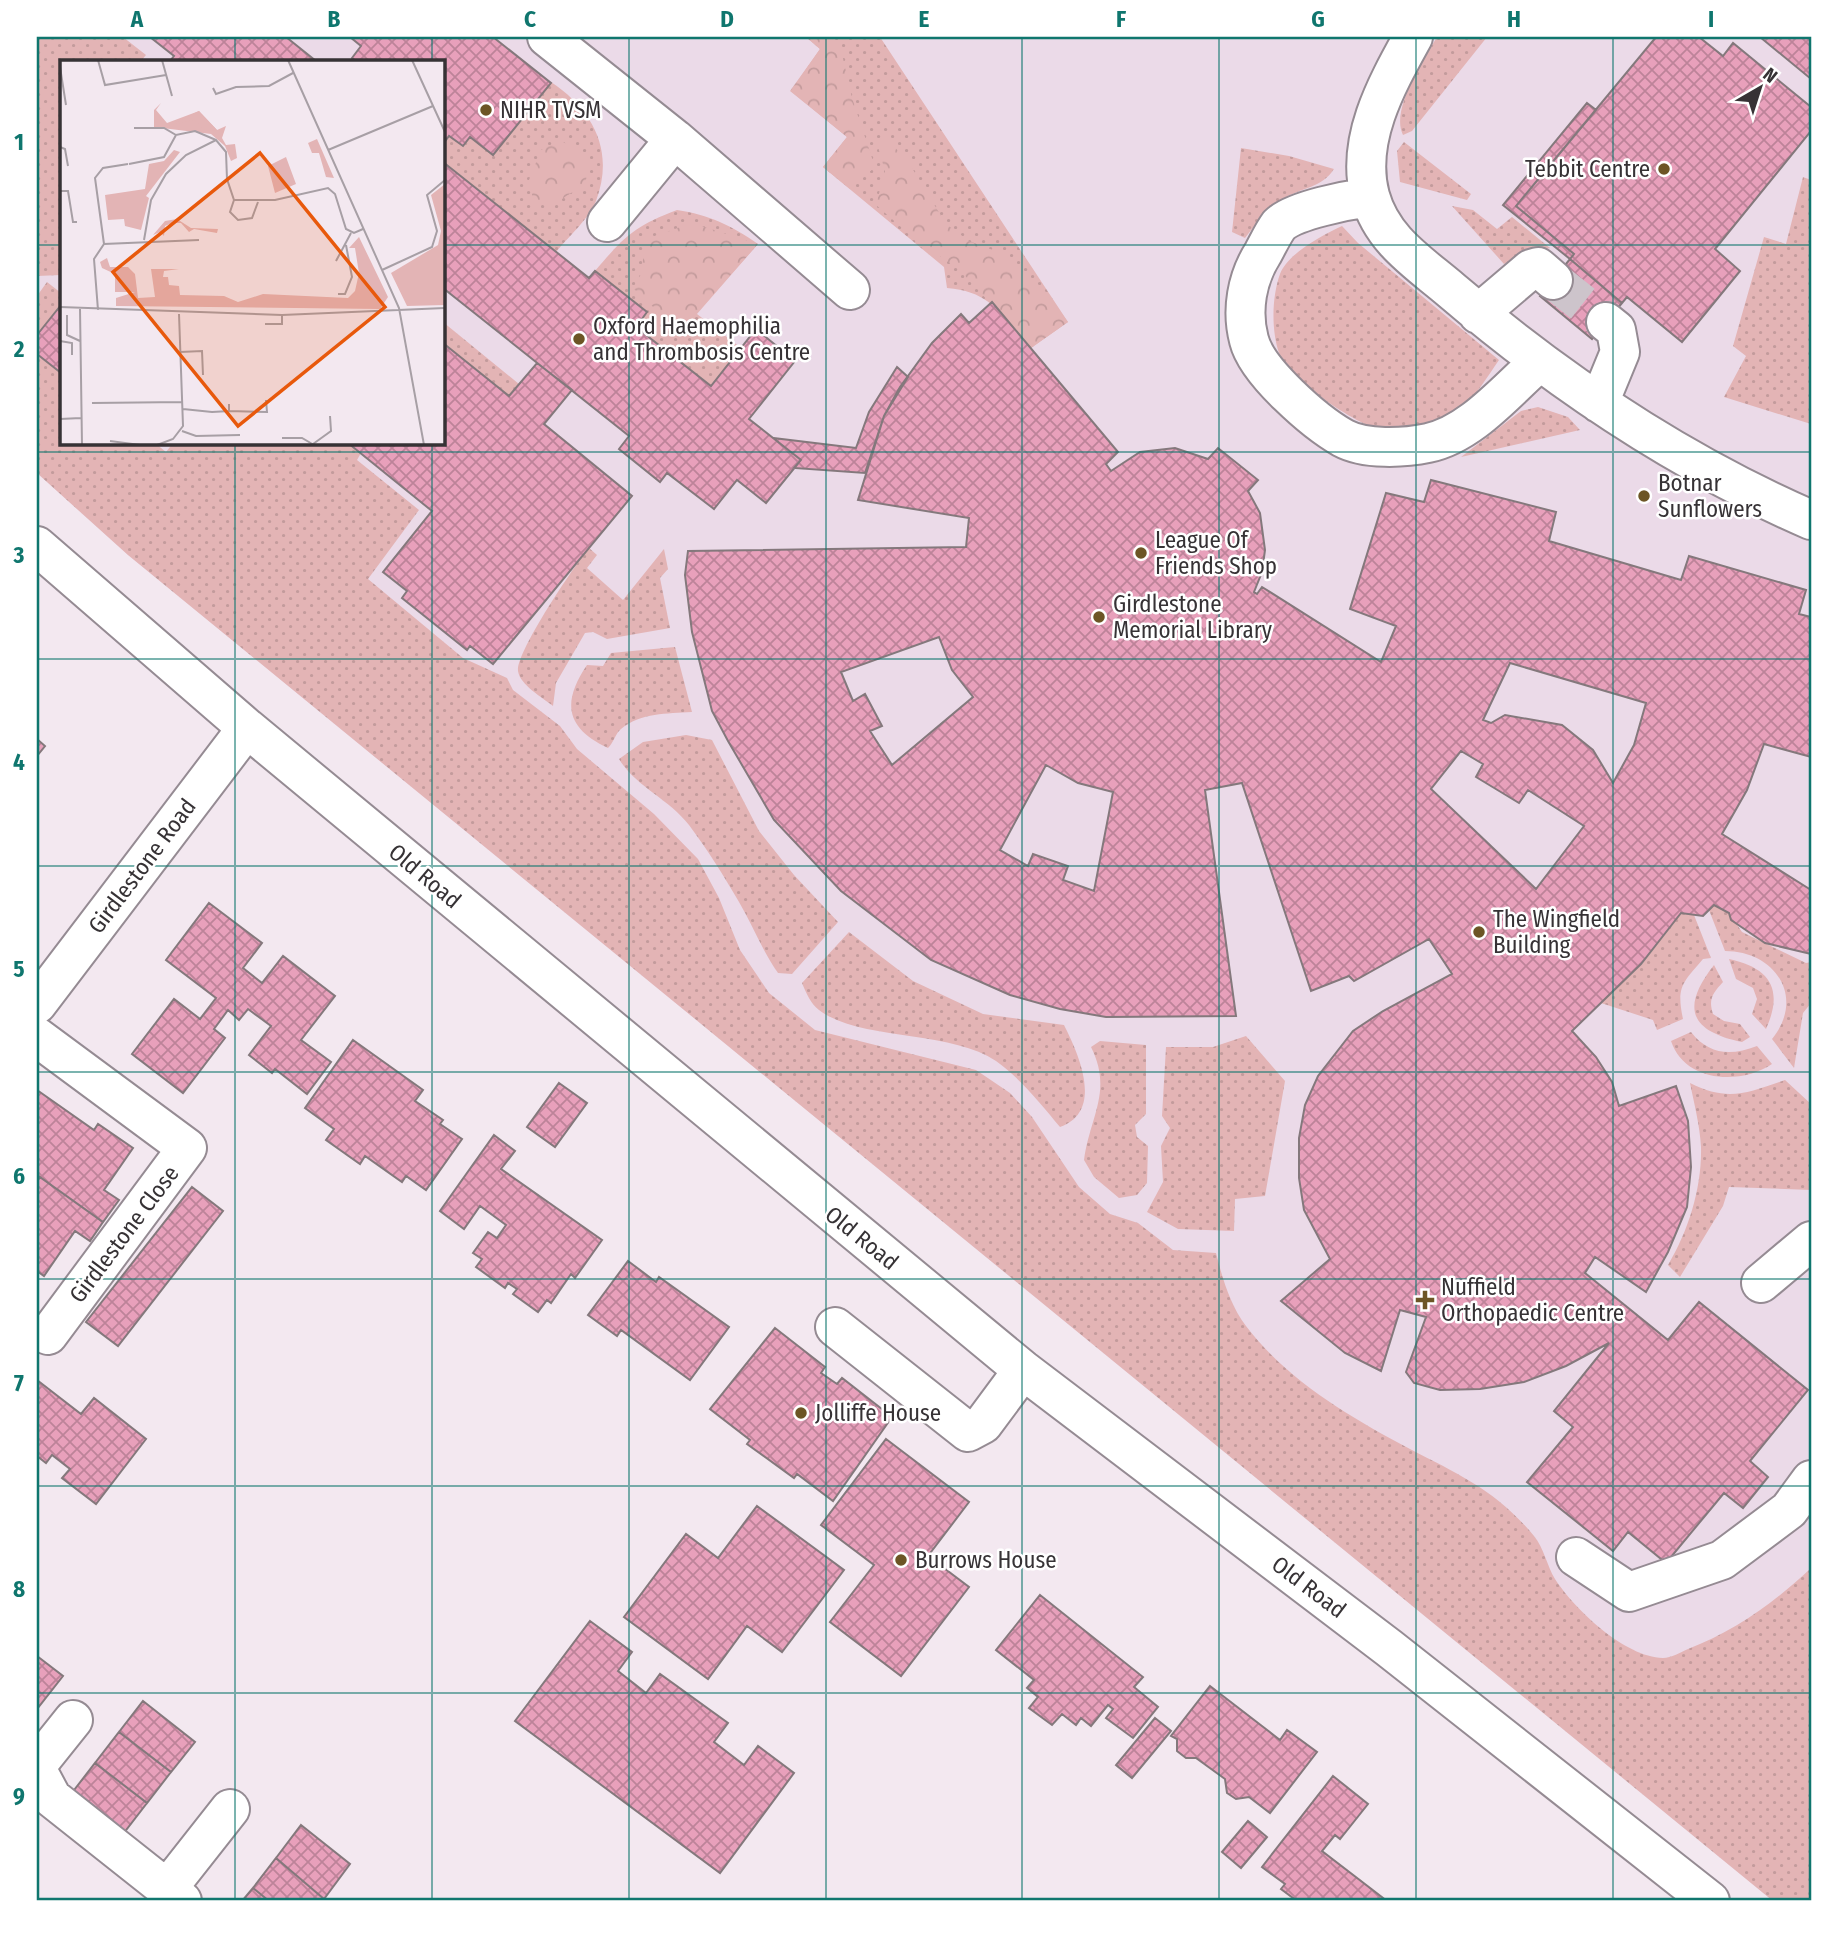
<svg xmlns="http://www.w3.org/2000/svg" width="1848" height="1938" font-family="'Fira Sans Condensed',sans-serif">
<defs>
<pattern id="grass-dots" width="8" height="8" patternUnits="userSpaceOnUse" patternTransform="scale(1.75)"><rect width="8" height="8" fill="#e3b4b5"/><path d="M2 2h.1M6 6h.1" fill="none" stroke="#c39b9c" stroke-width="1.8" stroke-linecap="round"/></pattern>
<pattern id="forest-crowns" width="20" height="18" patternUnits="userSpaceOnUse" patternTransform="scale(1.75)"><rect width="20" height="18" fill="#e3b4b5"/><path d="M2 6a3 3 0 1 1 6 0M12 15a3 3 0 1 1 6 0" fill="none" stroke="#c39b9c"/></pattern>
<pattern id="building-cross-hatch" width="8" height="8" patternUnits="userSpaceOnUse" patternTransform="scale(1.75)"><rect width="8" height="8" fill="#e8a0bb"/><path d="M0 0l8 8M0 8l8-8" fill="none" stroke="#bd8399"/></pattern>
</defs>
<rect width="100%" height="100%" fill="#f3e8f0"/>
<path fill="#ebdae8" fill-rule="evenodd" d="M37 37H1811V1901H1773L128 555 37 473ZM61 61H443V443H61Z"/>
<path fill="url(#grass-dots)" d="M37 37H123L146 55 141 61H61V275L37 276Z
M806 37H880L1068 322 1031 348C1004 317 991 291 947 288L944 267 823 167 847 137 791 91 820 49Z
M1437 37H1487L1412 131 1403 135C1390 110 1424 59 1437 37Z
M551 82C593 110 615 151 596 201 589 219 568 237 556 252L443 162V144L449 136 463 146 470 137 493 155Z
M1404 142 1471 194 1467 200 1400 182 1397 151Z
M1241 148 1289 156 1334 169C1322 188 1302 187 1283 199 1268 209 1256 224 1245 238L1232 232Z
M1803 177 1811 180V424L1724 397 1746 356 1733 346 1764 237 1786 244Z
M1452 206 1473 210 1497 229 1512 217 1550 248 1524 254 1504 264Z
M677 210C709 215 731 225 758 244L697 314 741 348 711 386 636 327 647 312 595 271C624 237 634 226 677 210Z
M1342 226 1358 243 1499 360C1487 377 1476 397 1459 410 1446 420 1405 434 1388 432 1360 428 1289 380 1279 353 1271 330 1272 296 1280 274 1288 253 1323 235 1342 226Z
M47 282 61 293V305L37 335V296Z
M443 322 519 384 509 396 443 343Z
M37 354 61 373V443H155L166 452 173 443H348L361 453 357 460 419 510 368 579 463 658 507 678 513 690 560 726 577 749 654 814 698 859 719 898 740 950 769 993 815 1030 976 1070 1010 1093 1032 1117 1079 1187 1110 1214 1138 1223 1173 1250 1216 1253C1222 1277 1230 1305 1246 1326 1288 1381 1350 1417 1410 1449 1460 1475 1497 1491 1534 1536 1544 1548 1547 1566 1555 1579 1575 1610 1625 1657 1663 1658 1671 1658 1681 1652 1688 1649 1735 1631 1775 1602 1811 1568V1901H1773L128 555 37 473Z
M1538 407 1568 417 1580 430 1461 457 1521 411Z
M589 548 597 555 587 568 623 600 664 549 668 569 660 578 670 628 607 639 593 632 585 633 556 683 553 706C542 697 520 685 518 671 516 652 574 566 589 548Z
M675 647 692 712C666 714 642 712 621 729 615 734 614 742 608 748 565 728 562 702 587 665L603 666 611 653Z
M686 735 712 740 759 831 794 875 838 922 792 974 778 973C762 950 753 926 739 902 724 876 707 849 689 825 669 799 635 786 619 759L643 742Z
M1714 905 1729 913 1742 932 1806 963 1811 962V1003L1803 1013 1794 1068 1772 1039C1806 997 1775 951 1725 951L1709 910Z
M1681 913 1694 915 1711 958 1703 959C1683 983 1676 986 1683 1019L1657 1030 1653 1020 1601 1003 1642 964Z
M849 932 913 981 983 1014 1064 1025C1078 1053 1105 1111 1060 1127 1041 1104 1020 1078 996 1061 951 1030 859 1041 819 1010 811 1004 806 993 802 983Z
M1729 959C1770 968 1784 989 1766 1029L1752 1014 1757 999 1753 988 1736 979Z
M1714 965 1723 982C1713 993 1708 999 1713 1014L1724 1021 1740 1024 1750 1037 1742 1042C1689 1031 1681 1007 1714 965Z
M1691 1032C1709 1055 1731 1056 1757 1046L1772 1064C1741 1085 1685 1083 1671 1041Z
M1246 1036 1285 1081 1265 1196 1235 1199 1234 1231 1178 1229 1147 1212 1163 1182 1161 1146 1170 1128 1162 1116 1166 1047H1213Z
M1100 1041 1146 1045V1114L1135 1125 1137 1137 1148 1146 1147 1183 1137 1195 1119 1198 1094 1177 1084 1160C1090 1116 1113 1091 1091 1047Z
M1785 1080 1811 1104V1190L1729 1187 1723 1206 1680 1277 1668 1265C1689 1230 1702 1187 1701 1147 1700 1126 1694 1103 1690 1083 1728 1102 1747 1093 1785 1080Z"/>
<path fill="url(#forest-crowns)" d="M806 37H830L842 54 852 98 875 167 850 189 823 167 847 137 790 91 820 49Z
M560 140 590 159 585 184 551 206 534 204 529 180 541 150Z
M876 140H889L912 168 946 224 969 241 1006 255 1044 290 1068 322 1031 348 959 269 917 241 876 205 885 171Z
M692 223 758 244 683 328 667 320 633 288 641 274 646 239Z"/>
<path fill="url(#building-cross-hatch)" stroke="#84787c" stroke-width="2" fill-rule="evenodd" d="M150 37H286L316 61H170L174 56Z
M350 37H493L551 83 493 155 470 137 463 146 449 136 443 144V61H356L352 58 361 46Z
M1656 37H1699L1723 56 1733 43 1811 107V131L1715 249 1740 271 1682 342 1627 297 1622 303 1570 259 1574 254 1516 206Z
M1760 37H1811V79Z
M1587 103 1596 110 1516 206 1574 254 1570 259 1503 205Z
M443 162 589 278 595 271 647 312 636 327 711 386 756 329 795 361 749 419 801 460 766 503 737 480 714 509 667 473 660 482 619 449 629 436 443 288Z
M1570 259 1622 303 1592 339 1540 296Z
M992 302 1118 452 1106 464 1111 471 1140 452 1175 448 1208 459 1218 448 1258 480 1248 491 1260 513 1265 550 1262 572 1254 592 1257 594 1262 587 1381 662 1396 626 1350 609 1386 493 1424 502 1431 480 1556 512 1549 541 1681 580 1689 556 1806 590 1799 614 1811 617V757L1764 744 1747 790 1722 834 1811 890V954L1765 943 1731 920 1729 913 1714 905 1703 916 1681 913 1641 964 1572 1031 1596 1057 1612 1082 1619 1106 1676 1086 1688 1121 1691 1167 1687 1207 1668 1252 1646 1292 1595 1257 1585 1273 1668 1340 1699 1302 1808 1390 1750 1461 1768 1477 1743 1508 1724 1493 1666 1563 1628 1532 1613 1551 1527 1482 1573 1427 1554 1411 1609 1343 1566 1366 1524 1382 1480 1389 1440 1390 1414 1383 1406 1372 1426 1317 1400 1310 1381 1371 1345 1353 1281 1301 1330 1259 1304 1210 1299 1178V1138L1305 1105 1318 1076 1353 1031 1383 1011 1452 974 1429 939 1354 981 1349 976 1311 991 1242 783 1205 790 1236 1016 1106 1017 1060 1009 1010 995 931 960 841 891 774 820 728 741 712 711 692 632 685 575 688 551 966 547 969 518 858 500 884 416 900 387 932 343 961 314 969 323ZM939 637 952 670 973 697 892 765 870 731 882 726 865 694 853 701 841 672ZM1510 663 1646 703 1634 745 1613 783 1593 750 1562 725 1505 715 1491 723 1483 720ZM1461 751 1483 764 1476 777 1519 803 1528 790 1584 826 1536 889 1431 789ZM1046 765 1078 783 1113 792 1094 891 1063 880 1068 866 1033 854 1028 866 1000 850Z
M61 305V373L37 354V335Z
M443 343 509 396 537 363 572 390 544 424 632 496 493 664 470 646 467 650 402 598 407 591 383 572 432 511 348 443H443Z
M897 367 908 377 884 416 865 473 794 468 801 460 773 438 856 448 869 412Z
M37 739 45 746 37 756Z
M209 903 262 943 243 968 262 983 283 956 335 996 301 1040 331 1062 307 1094 275 1069 272 1073 249 1055 271 1026 248 1009 239 1020 228 1010 214 1029 225 1038 183 1093 132 1054 174 999 200 1019 216 998 166 960Z
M353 1040 423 1090 415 1101 443 1120 440 1124 462 1139 426 1190 406 1176 402 1182 365 1156 360 1164 326 1140 334 1129 305 1108Z
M559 1083 587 1103 555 1147 527 1127Z
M37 1090 94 1130 98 1124 133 1148 104 1190 119 1200 103 1222 37 1175Z
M494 1135 515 1151 501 1169 602 1240 575 1278 571 1274 551 1303 547 1300 538 1312 513 1294 517 1289 508 1283 505 1288 476 1267 482 1259 473 1253 488 1232 497 1238 506 1225 480 1206 464 1229 440 1211Z
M40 1177 103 1222 90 1241 75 1231 44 1276 37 1271V1181Z
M192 1187 223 1211 118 1346 86 1322Z
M628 1261 656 1282 659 1277 729 1327 690 1380 621 1330 617 1336 588 1315Z
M775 1328 825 1367 821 1373 837 1384 842 1378 892 1417 833 1501 797 1474 794 1478 747 1444 750 1440 710 1409Z
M37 1380 81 1414 94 1398 146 1439 96 1504 62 1478 70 1469 52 1455 46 1463 37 1456Z
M886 1439 969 1502 928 1556 969 1587 901 1676 830 1622 874 1565 821 1525Z
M757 1506 844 1570 782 1652 747 1626 708 1679 624 1617 686 1534 718 1558Z
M1040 1595 1143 1677 1134 1687 1158 1707 1133 1738 1106 1718 1113 1709 1108 1705 1091 1726 1081 1718 1076 1725 1062 1714 1052 1725 1029 1708 1038 1697 1027 1688 1034 1680 996 1650Z
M590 1621 632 1652 618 1671 646 1693 660 1674 728 1723 714 1742 744 1765 758 1746 794 1773 720 1873 515 1721Z
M37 1656 63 1676 37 1709Z
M1210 1686 1280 1740 1287 1730 1317 1752 1270 1813 1249 1797 1236 1799 1227 1793 1225 1779 1196 1758H1186L1177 1751V1739L1171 1736Z
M143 1701 195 1742 171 1772 119 1732Z
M1155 1718 1171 1731 1132 1778 1116 1765Z
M119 1732 171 1772 147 1803 95 1763Z
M95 1763 147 1803 123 1834 71 1794Z
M1333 1776 1368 1804 1340 1839 1335 1835 1322 1851 1387 1901H1297L1281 1889 1285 1884 1262 1867Z
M1248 1821 1267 1837 1241 1868 1222 1852Z
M301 1825 350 1864 324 1899 276 1858Z
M276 1858 324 1899 322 1901H269L253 1888Z
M253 1888 269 1901H242Z"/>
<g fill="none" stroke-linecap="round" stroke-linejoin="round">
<path stroke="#cdc4cb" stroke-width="38" stroke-dasharray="38 19" stroke-linecap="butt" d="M1553 280 1606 322"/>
<defs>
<path id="minor" d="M547 37 675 139 850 290
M1413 37C1387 84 1355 140 1370 196 1382 240 1418 262 1451 290 1560 383 1680 463 1811 520
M1370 197C1349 200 1294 210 1279 225 1273 233 1268 244 1263 253 1247 278 1241 310 1249 340 1257 372 1315 422 1343 438 1365 450 1404 448 1428 443 1471 434 1506 391 1539 362
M607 222 675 139
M1478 314 1531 269 1538 267 1553 280
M1599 403 1620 352 1616 330 1606 322
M37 546 247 728 1023 1370 1389 1648 1710 1901
M37 1004 247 728
M37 1037 187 1148 48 1335
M1761 1283 1811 1241
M835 1327 968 1432 983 1424 1023 1370
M1576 1557 1629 1592 1722 1560 1789 1510 1811 1480
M37 1765 73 1720
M37 1770 52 1798 182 1901
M167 1889 230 1809"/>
</defs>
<use href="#minor" stroke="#958b93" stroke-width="42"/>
<use href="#minor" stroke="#fff" stroke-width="38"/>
</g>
<path fill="none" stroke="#0f766e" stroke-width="2" stroke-opacity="0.55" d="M235 37V61M432 37V61M629 37V1901M826 37V1901M1022 37V1901M1219 37V1901M1416 37V1901M1613 37V1901M37 245H61M443 245H1811M235 443V1901M432 443V1901M37 452H1811M37 659H1811M37 866H1811M37 1072H1811M37 1279H1811M37 1486H1811M37 1693H1811"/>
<g fill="#6c5525" stroke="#fff" stroke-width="2.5">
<circle cx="486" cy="110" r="7"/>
<circle cx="1664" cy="169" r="7"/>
<circle cx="579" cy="339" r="7"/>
<circle cx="1644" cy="496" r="7"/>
<circle cx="1141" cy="553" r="7"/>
<circle cx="1099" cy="617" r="7"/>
<circle cx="1479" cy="932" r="7"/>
<path d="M1421.5 1289.5h7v7h7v7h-7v7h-7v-7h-7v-7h7z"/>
<circle cx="801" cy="1413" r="7"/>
<circle cx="901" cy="1560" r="7"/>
</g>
<g text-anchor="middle" stroke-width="5" stroke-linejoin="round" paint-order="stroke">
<g font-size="23" fill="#363235" stroke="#fff" text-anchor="start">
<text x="500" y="118">NIHR TVSM</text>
<text x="1650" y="177" text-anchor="end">Tebbit Centre</text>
<text x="593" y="334">Oxford Haemophilia<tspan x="593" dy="26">and Thrombosis Centre</tspan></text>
<text x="1658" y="491">Botnar<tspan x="1658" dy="26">Sunflowers</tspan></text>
<text x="1155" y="548">League Of<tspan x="1155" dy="26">Friends Shop</tspan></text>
<text x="1113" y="612">Girdlestone<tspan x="1113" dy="26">Memorial Library</tspan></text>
<text x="1493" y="927">The Wingfield<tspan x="1493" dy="26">Building</tspan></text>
<text x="1441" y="1295">Nuffield<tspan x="1441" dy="26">Orthopaedic Centre</tspan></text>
<text x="815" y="1421">Jolliffe House</text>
<text x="915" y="1568">Burrows House</text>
</g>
<g font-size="23" fill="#363235" stroke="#fff">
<text transform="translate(142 866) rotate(-53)" y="8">Girdlestone Road</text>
<text transform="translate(425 876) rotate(40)" y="8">Old Road</text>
<text transform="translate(124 1234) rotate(-53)" y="8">Girdlestone Close</text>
<text transform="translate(862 1238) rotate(39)" y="8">Old Road</text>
<text transform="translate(1309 1587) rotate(37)" y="8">Old Road</text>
</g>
</g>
<g transform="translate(60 60)">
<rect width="385" height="385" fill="#f3e8f0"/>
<path d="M101 43 96 50 107 63 139 51 157 70 166 66 162 78 166 85 175 84 177 98 171 101 165 86 151 74 94 67V50ZM114 90 120 92 86 136 89 138 81 170 65 166 64 159 48 160 45 135 85 129 89 104 104 101ZM226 97 236 124 215 133 208 106ZM299 177 328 237 320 249 56 246V238L75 232H55V214L42 208 40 202 47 198 50 207H68L75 214 78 238 95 237 91 209H119L104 211 103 217H108L109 225 119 226 120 235 164 236 178 242 203 234 288 238 295 231 299 213 295 188H289Z" fill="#e3b4b5"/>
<path d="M139 51 157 70 146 71 134 60 108 66ZM257 79 274 118 266 117 259 93H252L248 83ZM117 159 131 168 158 169 157 173 134 169 129 172 121 163H112L105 166 104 176 100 172 93 175 105 161Z" fill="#e3b4b5"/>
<path d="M385 124V245L347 246 331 213 378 185 381 171 371 135Z" fill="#e3b4b5"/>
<path fill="none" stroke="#a79fa5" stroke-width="2" d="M38 0 45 25 106 15M102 0 112 36M228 0 339 248 364 385M352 0 385 72M0 7 6 45M153 28 156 34 176 27 209 26 233 13M74 68H104L116 75 135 71 156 80M0 87 5 89 8 106M268 90 373 46M69 104 104 97 116 75M0 131H8L13 162H17M174 140 170 152 178 160 192 158 198 142M84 180 91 140 106 114 126 95 156 80 166 92 167 119 174 140H215L268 128 275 134 286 169 294 173 303 169M44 184 35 118 43 108 68 104M276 201 291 173M322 210 372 187 377 171 367 135 385 120M278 234H285L292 217 286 185M0 247 222 255 385 248M20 249 22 385M38 250 34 199 44 184 139 180M7 255V275L20 281M205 264H222V255M0 281 12 283V295M120 292 142 291 143 315M32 343 123 342M123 349 152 352 169 351V344M169 351 207 352 206 340M0 359 21 358M122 371 136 376 180 375M222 378H242L254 385M50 381 80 385M253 384 271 371 270 356M97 385 113 379 123 366 119 254"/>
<path fill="#e8590c" fill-opacity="0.15" stroke="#e8590c" stroke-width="3.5" d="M200 93 325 247 178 366 53 212Z"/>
<rect width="385" height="385" fill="none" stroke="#363235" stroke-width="3.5"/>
</g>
<rect width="1848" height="1938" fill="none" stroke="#ffffff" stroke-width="77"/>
<g transform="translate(1760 88) rotate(39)" stroke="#ffffff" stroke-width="5" paint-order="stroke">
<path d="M0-5L12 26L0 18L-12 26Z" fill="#363235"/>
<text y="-10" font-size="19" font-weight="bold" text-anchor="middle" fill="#363235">N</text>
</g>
<rect x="38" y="38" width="1772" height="1861" fill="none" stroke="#0f766e" stroke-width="2.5"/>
<g font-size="23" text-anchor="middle" font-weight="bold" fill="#0f766e">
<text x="137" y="27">A</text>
<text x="334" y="27">B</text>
<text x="530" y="27">C</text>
<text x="727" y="27">D</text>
<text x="924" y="27">E</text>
<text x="1121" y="27">F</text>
<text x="1318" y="27">G</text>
<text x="1514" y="27">H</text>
<text x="1711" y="27">I</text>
<text x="19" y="150">1</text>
<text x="19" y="357">2</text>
<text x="19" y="563">3</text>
<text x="19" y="770">4</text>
<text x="19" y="977">5</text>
<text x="19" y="1184">6</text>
<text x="19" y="1391">7</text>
<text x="19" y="1597">8</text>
<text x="19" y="1804">9</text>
</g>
</svg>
